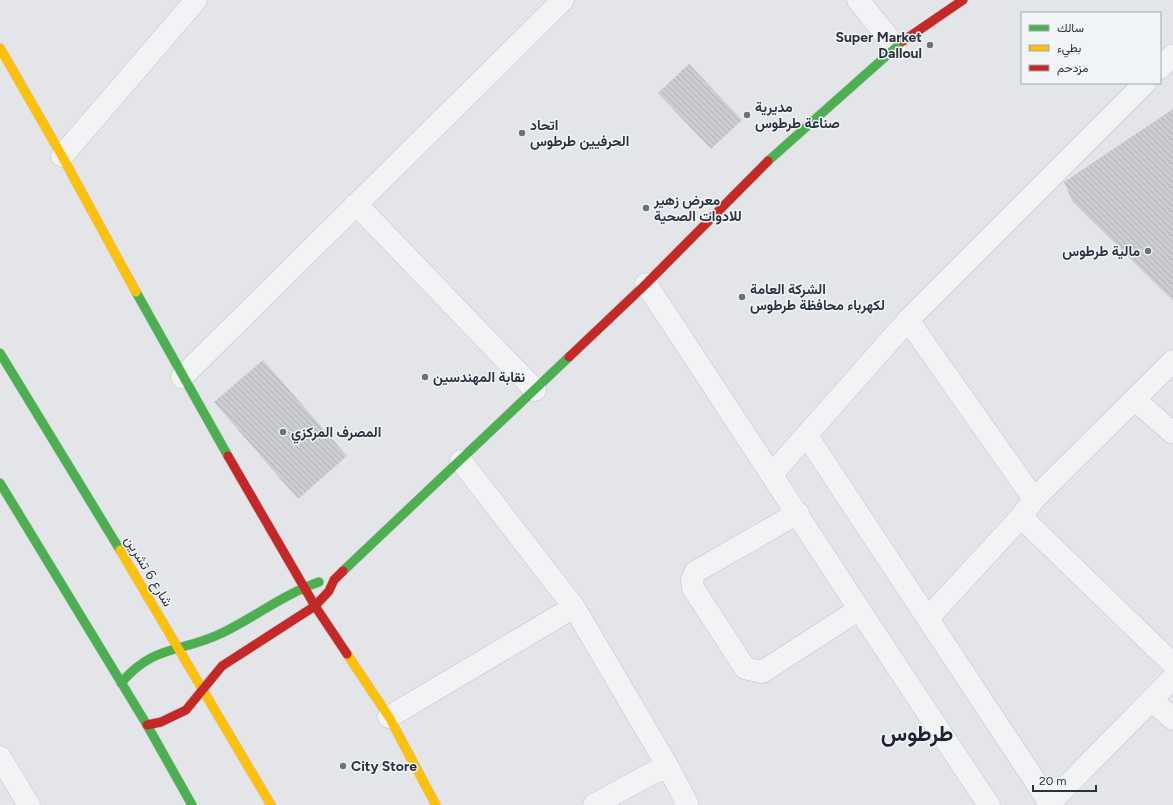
<svg xmlns="http://www.w3.org/2000/svg" width="1173" height="805" font-family="Figtree,Vazirmatn,sans-serif">
<defs>
<pattern id="building-back-hatch" width="6" height="6" patternUnits="userSpaceOnUse"><rect width="6" height="6" fill="#cccdd0"/><path d="M-1 5l2 2M0 0l6 6M5-1l2 2" fill="none" stroke="#afb0b4"/></pattern>
</defs>
<rect width="100%" height="100%" fill="#e3e5e8"/>
<path fill="url(#building-back-hatch)" d="M689 64 742 120 711 149 658 93Z
M1173 109V301L1072 201 1064 182Z
M263 360 347 456 298 499 214 402Z"/>
<g fill="none" stroke-linecap="round" stroke-linejoin="round">
<defs>
<path id="street" d="M858 0 895 46
M1160 68 1173 55
M62 156 196 0
M356 204 535 390
M646 284C761 457 873 633 989 805
M908 320 1034 499
M182 377 563 0
M1135 400 1173 433
M807 436 1051 805
M461 461 574 607 667 765 688 805
M772 474 908 320 1145 83
M798 513 695 572 692 580 693 588 745 668 762 672 858 610
M1021 517 1173 664
M928 618 1021 517 1034 499 1173 361
M1152 701 1173 719
M389 717 574 607
M0 757 29 805
M594 805 667 765
M1048 805 1173 678"/>
<path id="fast" d="M768 161 903 41
M136 292 228 456
M0 353 120 550
M0 483 147 725 192 805
M343 571 569 357
M121 683C154 644 181 653 222 633 255 617 284 594 319 582"/>
<path id="slow" d="M0 48 62 156 136 292
M120 550 271 805
M347 654 389 717 436 805"/>
<path id="jam" d="M903 41 963 0
M569 357 646 284 768 161
M228 456 315 606 347 654
M147 725 161 722 186 710 222 666 315 606 329 591 334 580 343 571"/>
</defs>
<use href="#street" stroke="#c2c3c6" stroke-width="23"/>
<use href="#fast" stroke="#c2c3c6" stroke-width="10"/>
<use href="#slow" stroke="#c2c3c6" stroke-width="10"/>
<use href="#jam" stroke="#c2c3c6" stroke-width="10"/>
<use href="#street" stroke="#f2f3f5" stroke-width="22"/>
<use href="#fast" stroke="#4caf50" stroke-width="9"/>
<use href="#slow" stroke="#ffc107" stroke-width="9"/>
<use href="#jam" stroke="#c62828" stroke-width="9"/>
</g>
<g fill="#6c717b" stroke="#f1f4f7" stroke-width="1.5">
<circle cx="930" cy="45" r="4"/>
<circle cx="747" cy="115" r="4"/>
<circle cx="522" cy="133" r="4"/>
<circle cx="646" cy="208" r="4"/>
<circle cx="1148" cy="251" r="4"/>
<circle cx="742" cy="297" r="4"/>
<circle cx="425" cy="377" r="4"/>
<circle cx="283" cy="432" r="4"/>
<circle cx="343" cy="766" r="4"/>
</g>
<g text-anchor="middle" stroke-width="3" stroke-linejoin="round" paint-order="stroke">
<g font-size="14" font-weight="bold" fill="#2c3340" stroke="#f1f4f7" text-anchor="start">
<text x="922" y="42" text-anchor="end">Super Market<tspan x="922" dy="16">Dalloul</tspan></text>
<text x="755" y="112">مديرية<tspan x="755" dy="16">صناعة طرطوس</tspan></text>
<text x="530" y="130">اتحاد<tspan x="530" dy="16">الحرفيين طرطوس</tspan></text>
<text x="654" y="205">معرض زهير<tspan x="654" dy="16">للادوات الصحية</tspan></text>
<text x="1140" y="256" text-anchor="end">مالية طرطوس</text>
<text x="750" y="294">الشركة العامة<tspan x="750" dy="16">لكهرباء محافظة طرطوس</tspan></text>
<text x="433" y="382">نقابة المهندسين</text>
<text x="291" y="437">المصرف المركزي</text>
<text x="351" y="771">City Store</text>
</g>
<g font-size="14" fill="#2c3340" stroke="#f1f4f7">
<text transform="translate(149 571) rotate(59)" y="5">شارع 6 تشرين</text>
</g>
<g font-size="22" font-weight="bold" fill="#1e2431" stroke="#f1f4f7">
<text x="917" y="741">طرطوس</text>
</g>
</g>
<rect x="1021" y="12" width="140" height="72" fill="#f1f4f7" stroke="#a2a7ae"/>
<rect x="1029" y="25" width="20" height="6" fill="#4caf50" stroke="#a2a7ae"/>
<text x="1057" y="32" font-size="12" fill="#2c3340">سالك</text>
<rect x="1029" y="45" width="20" height="6" fill="#ffc107" stroke="#a2a7ae"/>
<text x="1057" y="52" font-size="12" fill="#2c3340">بطيء</text>
<rect x="1029" y="65" width="20" height="6" fill="#c62828" stroke="#a2a7ae"/>
<text x="1057" y="72" font-size="12" fill="#2c3340">مزدحم</text>
<path d="M1033 785v6h63v-6" fill="none" stroke="#2c3340" stroke-width="2"/>
<text x="1039" y="785" font-size="12" fill="#2c3340" stroke="#f1f4f7" stroke-width="3" paint-order="stroke">20 m</text>
</svg>
